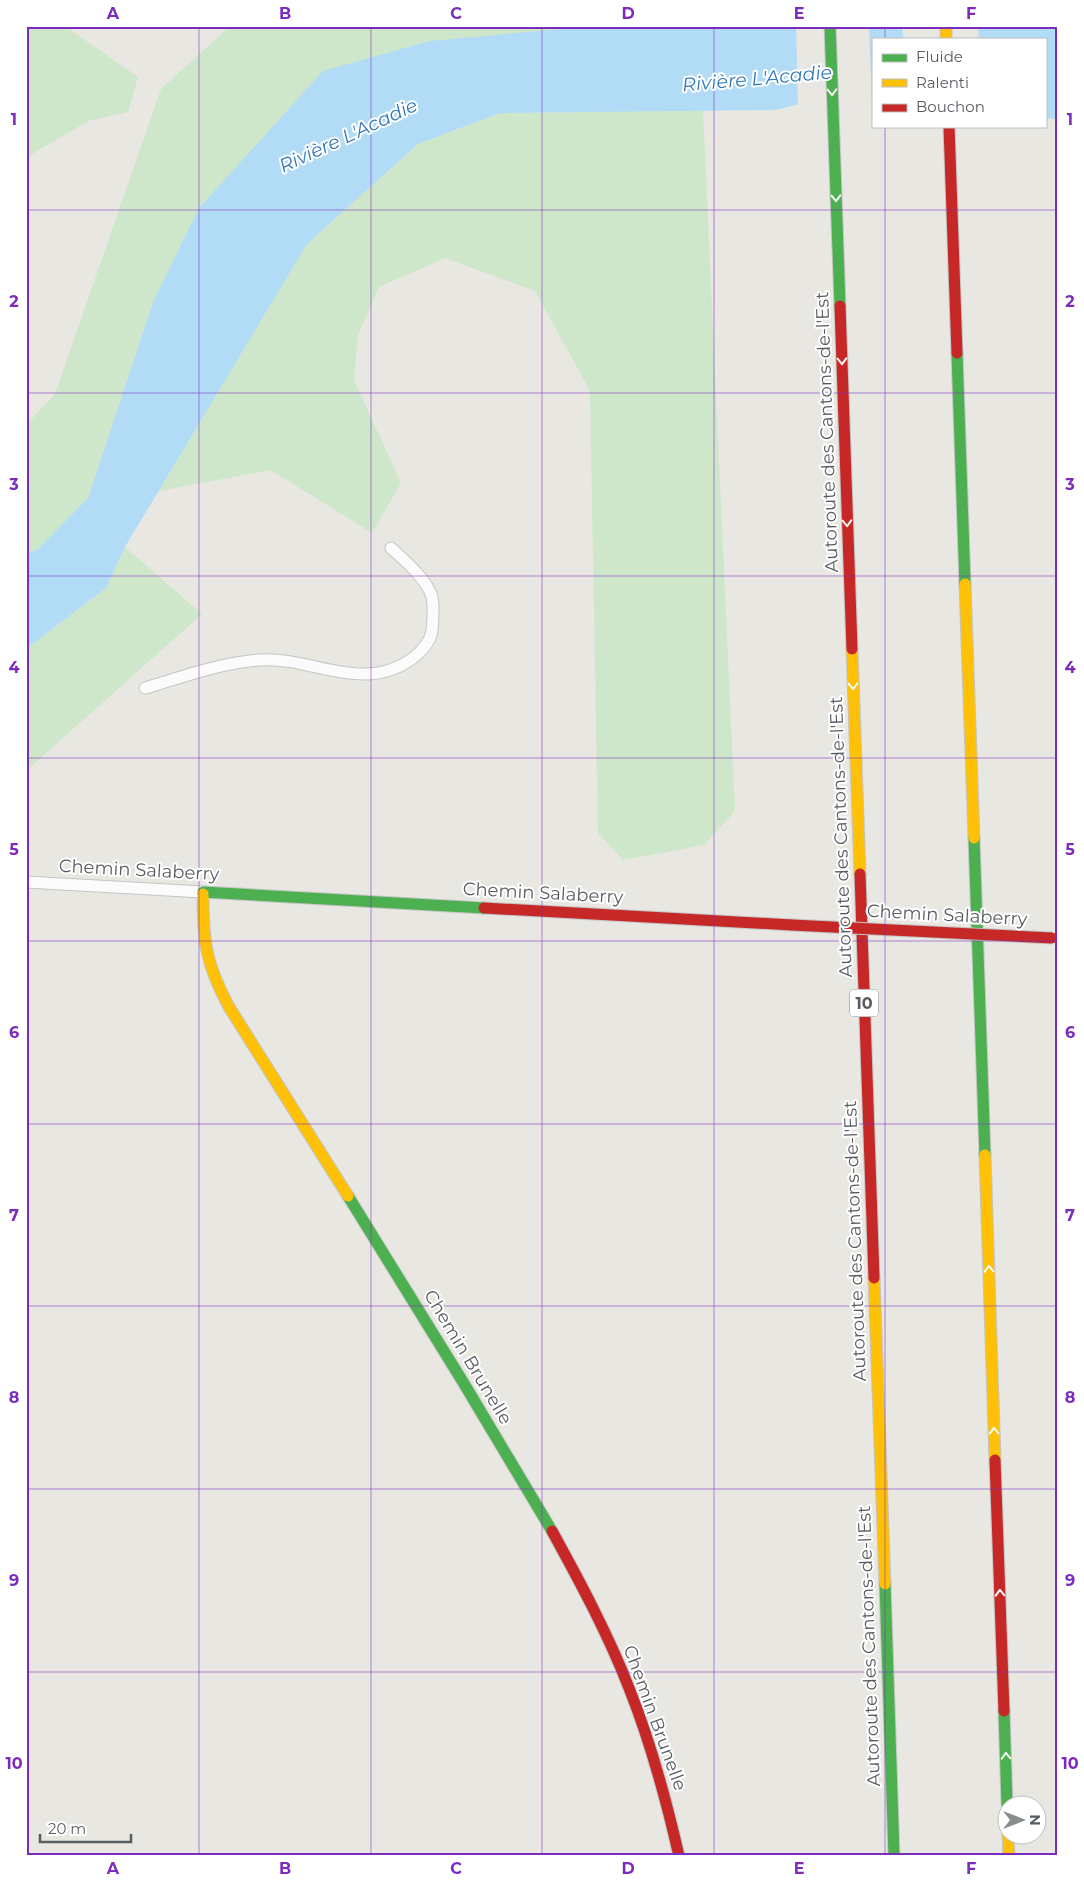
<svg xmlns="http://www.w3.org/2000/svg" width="1084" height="1882" font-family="Montserrat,sans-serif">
<rect width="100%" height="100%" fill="#e8e7e2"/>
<path fill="#cee7ca" d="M26 26H65L138 77 128 112 88 121 32 154 26 165Z
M230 26H621L600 29 572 28 153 302 88 498 37 550 26 552V425L55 394 161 89Z
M703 110 735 811 704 845 623 860 598 833 590 391 535 291 445 258 379 287 358 335 354 380 401 483 372 533 271 470 159 491 307 244 418 144 500 113Z
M125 547 202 614 26 771V649L106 588Z"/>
<path fill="#b2dcf6" d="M621 26H1058V119L1045 118V39H873V101L796 105 775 110 500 113 418 144 307 244 125 547 106 588 26 649V552L37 550 88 498 153 302 199 208 323 71 429 41 572 28 600 29Z"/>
<path fill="#e8e7e2" d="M796 26H869L872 103 798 108Z
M902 26H978L979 39H903Z"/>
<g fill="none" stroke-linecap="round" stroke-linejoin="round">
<defs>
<path id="lane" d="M145 688C182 677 220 663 259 660 312 656 363 695 413 658 422 651 430 643 432 631 433 620 434 607 432 597 427 579 404 560 391 548
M26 882 203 892"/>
<path id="fast" d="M830 26 840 306
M957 353 965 584
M974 838 985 1155
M203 894V892L484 908
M348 1196 463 1382 552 1531
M885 1584 894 1856
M1004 1711 1007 1804"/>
<path id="slow" d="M946 26V39
M965 584 974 838
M852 649 860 874
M203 894C203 943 206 964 229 1007L348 1196
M985 1155 995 1460
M874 1278 885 1584
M1008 1834 1009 1856"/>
<path id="jam" d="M949 126 957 353
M840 306 852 649
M860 874 874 1278
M484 908 792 925
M995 1460 1004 1711
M552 1531C580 1582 608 1634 629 1688 651 1743 666 1799 679 1856"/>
</defs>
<use href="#lane" stroke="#c4c5c4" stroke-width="13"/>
<use href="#fast" stroke="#c4c5c4" stroke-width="13"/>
<use href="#slow" stroke="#c4c5c4" stroke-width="13"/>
<use href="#jam" stroke="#c4c5c4" stroke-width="13"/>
<use href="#lane" stroke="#fcfbfb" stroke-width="11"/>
<use href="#fast" stroke="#4caf50" stroke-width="11"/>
<use href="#slow" stroke="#ffc107" stroke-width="11"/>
<use href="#jam" stroke="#c62828" stroke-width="11"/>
<defs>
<path id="jam-bridge" d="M792 925 1052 938"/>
</defs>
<use href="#jam-bridge" stroke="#c4c5c4" stroke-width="13" stroke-linecap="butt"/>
<use href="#jam-bridge" stroke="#c62828" stroke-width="11"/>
</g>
<defs><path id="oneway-chevron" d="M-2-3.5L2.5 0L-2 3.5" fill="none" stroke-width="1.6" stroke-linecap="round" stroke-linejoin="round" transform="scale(1.25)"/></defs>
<g stroke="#f6fbf6">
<use href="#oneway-chevron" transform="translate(832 92) rotate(88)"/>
<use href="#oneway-chevron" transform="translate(836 198) rotate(88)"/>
<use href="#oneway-chevron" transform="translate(842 361) rotate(88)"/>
<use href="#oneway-chevron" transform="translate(847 523) rotate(88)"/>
<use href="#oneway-chevron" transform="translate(853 686) rotate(88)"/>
<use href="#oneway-chevron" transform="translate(989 1269) rotate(-92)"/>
<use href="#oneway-chevron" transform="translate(994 1431) rotate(-92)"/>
<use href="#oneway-chevron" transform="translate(1000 1593) rotate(-92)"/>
<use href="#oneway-chevron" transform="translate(1006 1756) rotate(-92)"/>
</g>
<path fill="none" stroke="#7b2cbf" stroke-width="1" stroke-opacity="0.55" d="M199 26V1856M371 26V1856M542 26V1856M714 26V1856M885 26V39M885 126V1856M26 210H1058M26 393H1058M26 576H1058M26 758H1058M26 941H1058M26 1124H1058M26 1306H1058M26 1489H1058M26 1672H1058"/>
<g text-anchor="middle" stroke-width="4" stroke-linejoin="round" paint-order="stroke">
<rect fill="#fff" stroke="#898d90" stroke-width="1" x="850" y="989.5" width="28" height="27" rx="4"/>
<g font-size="16" font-weight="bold" fill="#575c61">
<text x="864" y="1009">10</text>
</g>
<g font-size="18" fill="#575c61" stroke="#fff">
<text transform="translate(827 432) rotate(-92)" y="6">Autoroute des Cantons-de-l'Est</text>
<text transform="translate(841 837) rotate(-92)" y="6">Autoroute des Cantons-de-l'Est</text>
<text transform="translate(139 870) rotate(3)" y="6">Chemin Salaberry</text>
<text transform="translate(543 893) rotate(3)" y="6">Chemin Salaberry</text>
<text transform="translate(947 915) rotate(3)" y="6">Chemin Salaberry</text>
<text transform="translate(855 1241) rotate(-92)" y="6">Autoroute des Cantons-de-l'Est</text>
<text transform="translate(468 1357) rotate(59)" y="6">Chemin Brunelle</text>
<text transform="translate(869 1646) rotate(-92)" y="6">Autoroute des Cantons-de-l'Est</text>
<text transform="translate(655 1718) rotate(70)" y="6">Chemin Brunelle</text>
</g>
<g font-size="19" font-style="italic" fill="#3178b8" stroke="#fff">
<text transform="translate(757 78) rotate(-5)" y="7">Rivière L'Acadie</text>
<text transform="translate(348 135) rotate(-25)" y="7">Rivière L'Acadie</text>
</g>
</g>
<rect width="1084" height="1882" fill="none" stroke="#ffffff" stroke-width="55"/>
<rect x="872" y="38" width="175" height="90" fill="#ffffff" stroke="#bcbec0"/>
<rect x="882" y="54" width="25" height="8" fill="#4caf50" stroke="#bcbec0"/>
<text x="916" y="62" font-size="15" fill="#575c61">Fluide</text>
<rect x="882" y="79" width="25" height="8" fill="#ffc107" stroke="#bcbec0"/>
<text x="916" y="88" font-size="15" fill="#575c61">Ralenti</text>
<rect x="882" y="104" width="25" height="8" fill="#c62828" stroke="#bcbec0"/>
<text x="916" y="112" font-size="15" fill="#575c61">Bouchon</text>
<g transform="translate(1022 1820) rotate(90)"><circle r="24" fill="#ffffff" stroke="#bcbec0"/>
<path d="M0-4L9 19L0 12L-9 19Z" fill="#8a8d8e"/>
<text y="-8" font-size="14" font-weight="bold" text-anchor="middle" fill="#575c61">N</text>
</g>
<path d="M40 1834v8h91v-8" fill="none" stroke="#575c61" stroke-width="2.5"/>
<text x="48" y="1834" font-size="15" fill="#575c61" stroke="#ffffff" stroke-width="4" paint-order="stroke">20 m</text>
<rect x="28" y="28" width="1028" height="1826" fill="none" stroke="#7b2cbf" stroke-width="2"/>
<g font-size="16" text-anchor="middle" font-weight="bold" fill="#7b2cbf">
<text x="113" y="19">A</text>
<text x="285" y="19">B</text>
<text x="456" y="19">C</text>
<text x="628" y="19">D</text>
<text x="799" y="19">E</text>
<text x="971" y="19">F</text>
<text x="14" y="125">1</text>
<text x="1070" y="125">1</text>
<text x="14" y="307">2</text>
<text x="1070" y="307">2</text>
<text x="14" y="490">3</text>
<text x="1070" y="490">3</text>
<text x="14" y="673">4</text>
<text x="1070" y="673">4</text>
<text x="14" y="855">5</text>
<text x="1070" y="855">5</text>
<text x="14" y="1038">6</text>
<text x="1070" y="1038">6</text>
<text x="14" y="1221">7</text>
<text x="1070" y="1221">7</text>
<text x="14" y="1403">8</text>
<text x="1070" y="1403">8</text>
<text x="14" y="1586">9</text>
<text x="1070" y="1586">9</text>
<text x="14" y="1769">10</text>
<text x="1070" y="1769">10</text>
<text x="113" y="1874">A</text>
<text x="285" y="1874">B</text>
<text x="456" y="1874">C</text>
<text x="628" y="1874">D</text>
<text x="799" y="1874">E</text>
<text x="971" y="1874">F</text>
</g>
</svg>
